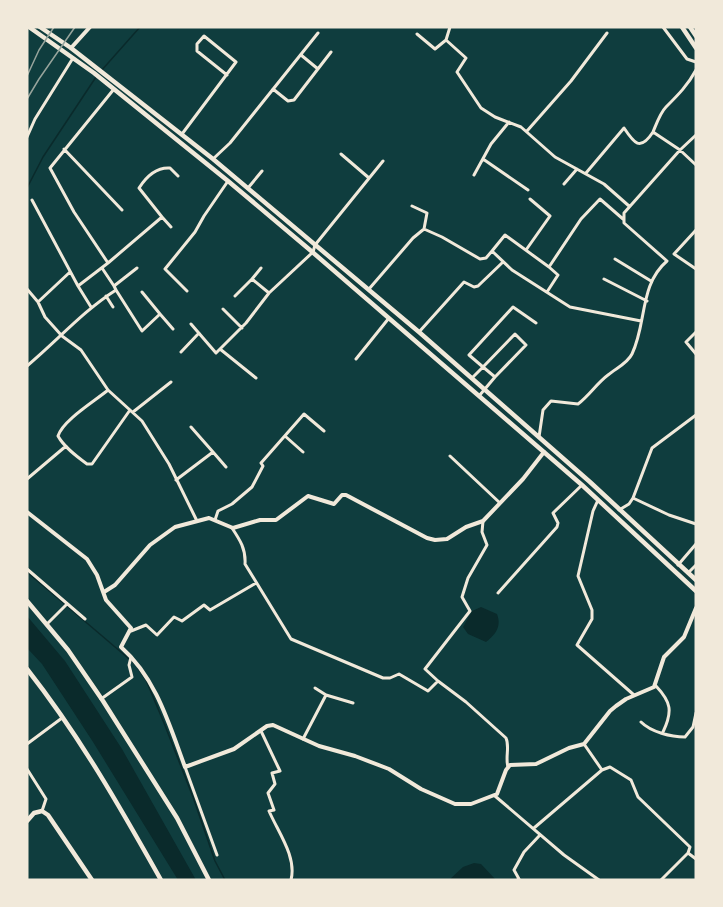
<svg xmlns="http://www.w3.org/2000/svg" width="723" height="907" font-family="'Crimson Pro',serif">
<rect width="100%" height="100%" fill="#0f3d3e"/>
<path fill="#0a2a2b" d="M481 607 497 614C502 627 495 635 486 642L468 634 463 627 472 611Z
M27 616 65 661 122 749 196 880H178L93 742 42 664 27 648Z
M474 863 481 864 496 880H449L463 867Z"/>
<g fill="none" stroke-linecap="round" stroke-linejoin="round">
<path stroke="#0a2a2b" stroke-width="1.5" d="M101 71 140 27
M27 188 43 157 96 77
M27 572 135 664
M138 668 146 680 164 723 193 797 215 861 225 880"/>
<path stroke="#f1e9da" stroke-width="3" d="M450 27 446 40 466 58 457 72 481 108 495 117 521 127 555 157 604 184 629 206
M663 27 687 59 696 62
M417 34 435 49 446 40
M301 55 318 69
M696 70C688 85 678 95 666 107 660 113 656 125 653 132L680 150 696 165
M273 89 288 101 294 100 331 52
M527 131 571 81 607 33
M182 134 236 62 204 36 197 44V51L227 75
M27 137 35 119 73 58
M64 149 122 210
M341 154 369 178
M213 159 230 143 318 33
M483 159 528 190
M586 173 624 128C634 143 640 152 653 132
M474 175 491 144 509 122
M564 184 577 169
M248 188 262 171
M32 200 78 286 108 263 74 212 50 168 114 89
M162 217 139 188C146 177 156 167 170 168L178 176
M424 229 442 237 480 259 486 258 492 251 512 270 570 307 641 321
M696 230 674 254 696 269
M526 250 550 216 530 199
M492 251 505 235 549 267 581 219 600 199 623 219
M615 259 651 281
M108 263 162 217 171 227
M102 268 114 286
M252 279 261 268
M604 279 647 301
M78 286 91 307
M27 289 38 302 70 272
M369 289 413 238 424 229 427 213 412 206
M116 290 114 286 137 268
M187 291 165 269 195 232 204 216 228 181
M142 292 160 314
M547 292 558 275 549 267
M106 296 113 307
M235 296 252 279 269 293
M38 302 45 317 62 336 81 350 108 390 142 421 169 464 197 521
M223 309 242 328
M191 324 216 353 220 349
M419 332 464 282 474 287 478 286 503 262
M696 332 686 342 696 354
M181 352 199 333
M356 359 389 318
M27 366C57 341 83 311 116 290L142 331 160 314 173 329
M256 378 220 349 246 323 269 293 313 252 315 245 383 161
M472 378 483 367 469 355 513 307 536 323
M108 390C95 401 63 420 58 436 64 447 76 456 87 464H92L130 410
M479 396 495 377 483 367 515 334 526 345 495 377
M133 412 171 382
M191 427 213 452
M285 436 303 452
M539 437 543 410 551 401 578 404C589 396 597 383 608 375 616 368 627 364 632 354 647 323 639 285 667 261L624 223V213L680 150 696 135
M450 456 500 503
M27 479 66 446
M176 480 213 452 226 467
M633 498 669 515 696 524
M598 500 593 511 578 576 592 610V619L577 645 634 695
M619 510 629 504 633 498 652 448 696 415
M215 520 218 511 232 504 252 487 263 466 261 463 304 414 324 431
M232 528C240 540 246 549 245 564L291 639 383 678H390L399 674 428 691 438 681 466 702 506 738C510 747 505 757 508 767
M678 565 696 544
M27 569 85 619
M689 572 696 565
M498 593 557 527 558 523 553 513 582 485
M47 624 67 604
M131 631 146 625 157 635 174 617 182 621 204 605 210 610 256 583
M438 681 425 669 470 611 462 597 468 578 487 545 482 532 483 521
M656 686C671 702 673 711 663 732
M315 688 326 695
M101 699 132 677 129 665 131 657
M641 722C651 732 671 737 685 737L693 727 696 713
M261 731 280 771 272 773 275 784 268 793 274 810 269 811C278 832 297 857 291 880
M303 739 326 695 353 703
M27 744 62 718
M185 767 217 855
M27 769 46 799 42 811
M602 770 610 767 631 780 638 797 690 847 688 853
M495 796 564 855 599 880
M534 828 602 770 584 744
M517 880 519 879 514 870 524 852 540 835
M661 880 688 853 696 859"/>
<path stroke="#f1e9da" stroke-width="4" d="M71 48 90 27
M27 512 87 559 97 575 106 600 131 628 121 647C156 678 169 724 185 767L234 749 267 726 273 725 319 746 355 756 389 769 421 789 455 804H471L497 794 506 770 510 765 536 764 569 748 584 744 610 711 616 706 626 699 654 687 664 657 684 637 696 608
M104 592 115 585 150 545 175 527 209 518 233 528 260 520H276L308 496 334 504 342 495H346L427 538 435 540 447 539 466 527 483 521 523 479 544 452"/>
<path stroke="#f1e9da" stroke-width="4.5" d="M29 27 94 73 228 181 310 250 582 485 696 591
M40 27 71 48 213 159 419 332 590 482 696 580
M27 669C79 735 120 807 161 880
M27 821 34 813 42 811 48 815 92 880"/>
<path stroke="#f1e9da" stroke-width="4.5" d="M682 27 696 48
M690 27 696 36
M27 601 68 650 103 701 177 818 209 880"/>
<path stroke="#97a49c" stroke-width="1.5" d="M27 76 39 50 54 27
M27 99 39 79 75 27"/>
</g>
<rect width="723" height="907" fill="none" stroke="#f1e9da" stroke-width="57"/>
</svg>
